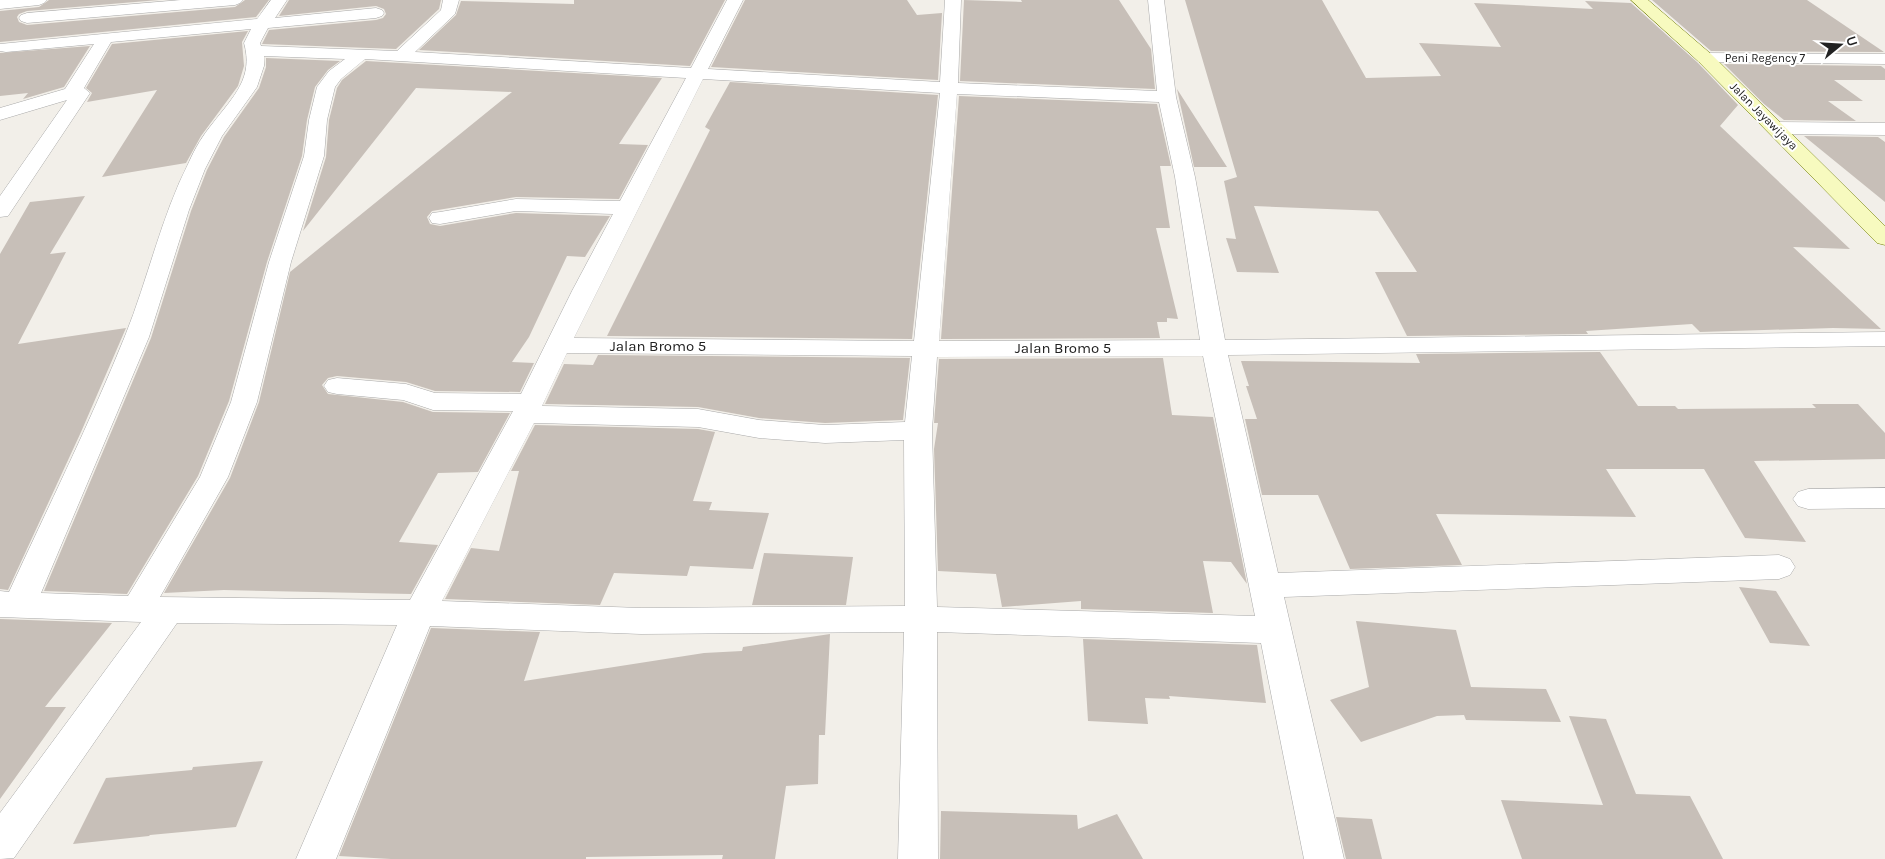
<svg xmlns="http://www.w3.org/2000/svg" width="1885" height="859" font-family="Karla,sans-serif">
<rect width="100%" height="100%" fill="#f2efe9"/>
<path fill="#c7bfb8" d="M49 0H159L27 11 19 14 17 17 19 22 27 25 235 7 245 0H269L256 17 0 42V11L39 7Z
M289 0H441L439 9 396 49 262 44 269 30 376 20 383 18 386 14 384 9 376 6 279 16Z
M574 0H725L690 66 419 50 456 15 461 1 574 4Z
M745 0H907L917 15 942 13 938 80 711 67Z
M964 0 1022 2 1021 0H1119L1151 49 1155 89 960 81Z
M1185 0H1322L1366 78 1441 76 1419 43 1501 47 1474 3 1593 9 1585 1 1631 3 1698 63 1738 105 1720 126 1850 249 1793 247 1881 329 1833 328 1700 332 1692 324 1586 331 1588 334 1407 336 1375 272H1417L1378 211 1254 206 1279 273 1237 272 1226 238 1236 239 1224 181 1237 177Z
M1652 0H1807L1884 52 1711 51Z
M248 31 242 42 244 66 238 86 201 136 186 163 102 177 157 90 87 102 92 93 86 88 112 44Z
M90 46 64 87 23 99 28 93 0 96V53Z
M266 58 340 61 328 70 315 87 307 120 302 156 267 262 229 401 198 476 127 594 44 591 151 338 191 211 207 170 224 137 259 88 266 67Z
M366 61 662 78 619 144 648 145 619 199 516 197 432 211 427 217 430 224 440 226 516 213 610 216 585 257 567 256 529 337 512 362 534 363 520 392 435 391 406 382 337 376 328 378 322 385 328 394 403 402 433 412 510 413 478 472 438 473 399 542 438 545 411 594 224 590 164 593 230 478 259 402 290 272 512 92 416 88 303 231 326 157 329 120 337 88 342 80Z
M1724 64 1881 66 1885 69V80H1834L1863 101H1828L1856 121 1784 120 1764 104Z
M730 82 938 95 912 339 607 336 710 130 705 127Z
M1177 89 1227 167H1194Z
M959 96 1157 104 1171 166H1160L1170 228H1156L1178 319 1167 318V322H1157L1160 338 941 339Z
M1804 136 1878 137 1885 142V202Z
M85 196 50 254 66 252 18 344 126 328 81 432 8 590 0 589V254L30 202Z
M1600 352 1638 406H1675L1678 409 1816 408 1812 404H1858L1885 433V459L1754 461 1806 542 1745 538 1704 469H1606L1636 517 1436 514 1462 565 1350 569 1318 495H1262L1245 419H1257L1246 386H1249L1241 361 1420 363 1416 354Z
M598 355 910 358 903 420 825 423 759 418 698 407 545 404 564 364 593 365Z
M1163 358 1172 415 1213 417 1247 584 1231 562 1203 561 1213 613 1081 609V601L1002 607 996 574 938 571 934 449 938 423H934L939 359Z
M535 425 698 429 715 432 693 501 712 502 709 510 769 513 753 569 690 566 687 576 614 573 600 605 445 599 471 548 499 551 519 471H511Z
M764 553 853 557 846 605H752Z
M1739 587 1776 591 1810 646 1770 643Z
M0 619 112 623 45 707H66L0 799Z
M1356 621 1456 630 1471 687 1546 689 1561 722 1466 720 1464 715 1437 716 1361 742 1330 700 1369 687Z
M431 628 540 632 524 681 704 653 742 651 743 647 830 634 825 735H819L818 784 786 786 775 859H722L723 855 586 857V859H391L339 856Z
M1083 639 1257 645 1266 703 1169 696 1170 699 1145 698 1148 724 1088 721Z
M1569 716 1606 719 1636 794 1690 796 1723 859H1522L1501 800 1603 805Z
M263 761 236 827 150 835 149 836 73 844 106 778 192 770 193 767Z
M941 811 1077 815 1078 829 1117 814 1143 859H940Z
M1336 817 1372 819 1382 859H1346Z"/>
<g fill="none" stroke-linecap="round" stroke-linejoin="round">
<defs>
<path id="street" d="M0 0H47L44 3 39 5 0 9Z
M181 0H243L240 3 235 5 27 23 21 21 19 18 21 15 27 13Z
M271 0H287L275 18 376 8 382 10 384 13 382 16 376 18 268 28 260 43 261 46 397 51 441 10 443 0H459L455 14 415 52 691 68 727 0H743L708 69 940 82 945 0H961L958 83 1157 91 1148 0H1164L1176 97 1195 177 1225 340 1885 332V346L1228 355 1278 573 1779 555 1790 559 1795 567 1790 575 1779 579 1284 597 1344 859H1304L1261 643 937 632 938 859H898L904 632 641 634 430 626 336 859H296L397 625 177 623 14 858 0 859V813L141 622 0 617V591L9 592C48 507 90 423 125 336 148 279 161 217 189 162 195 148 203 135 213 123 233 97 254 78 244 43L251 29 111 42 84 88 90 93 8 216 0 217V196L67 100 0 120V108L65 89 94 44 6 52 0 51V44L257 19ZM264 56 345 59 329 71 317 87 309 120 304 156 269 262 231 402 200 477 128 596 41 593 149 337 189 210 205 169 222 136 257 87 264 66ZM365 59 686 78 620 201 516 199 440 212 432 213 429 218 432 223 440 224 516 211 613 214 572 291 521 394 435 393 406 384 337 378 328 380 324 386 328 392 337 394 403 400 433 410 513 411 410 600 160 597 228 477 257 402 291 262 324 156 327 120 335 87 341 79ZM703 79 940 93 914 341 574 338ZM957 94 1159 102 1175 177 1200 340 939 341ZM567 353 912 356 905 422 825 425 759 420 698 409 542 406ZM1203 356 1255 616 937 607 932 430 937 357ZM534 423 698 427 759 438 825 443 904 440 905 606 641 608 442 601Z
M1705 53 1885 54V64L1699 62 1696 58 1699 54Z
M1777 122 1885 123V135L1777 134 1770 132 1768 128 1770 124Z
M1885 488V508L1808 509 1798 506 1793 499 1798 492 1808 489Z"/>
<path id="secondary" d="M1631 0H1648L1711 54 1885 226V245L1877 243 1699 62Z"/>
</defs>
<use href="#street" stroke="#a9a9a9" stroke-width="1"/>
<use href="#secondary" stroke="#707d05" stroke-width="1"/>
<use href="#street" fill="#fff" fill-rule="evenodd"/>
<use href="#secondary" fill="#f7fabf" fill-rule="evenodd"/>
</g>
<g text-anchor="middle" stroke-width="4" stroke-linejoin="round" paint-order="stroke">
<g font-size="12" fill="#222" stroke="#fff">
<text x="1765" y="62">Peni Regency 7</text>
<text transform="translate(1764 116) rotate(45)" y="4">Jalan Jayawijaya</text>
</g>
<g font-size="15" fill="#222" stroke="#fff">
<text x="658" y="351">Jalan Bromo 5</text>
<text x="1063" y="353">Jalan Bromo 5</text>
</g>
</g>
<g transform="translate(1840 45) rotate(72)" stroke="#ffffff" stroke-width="4" paint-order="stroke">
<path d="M0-4L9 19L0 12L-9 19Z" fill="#222222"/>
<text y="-8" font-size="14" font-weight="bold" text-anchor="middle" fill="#222222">U</text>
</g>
</svg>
